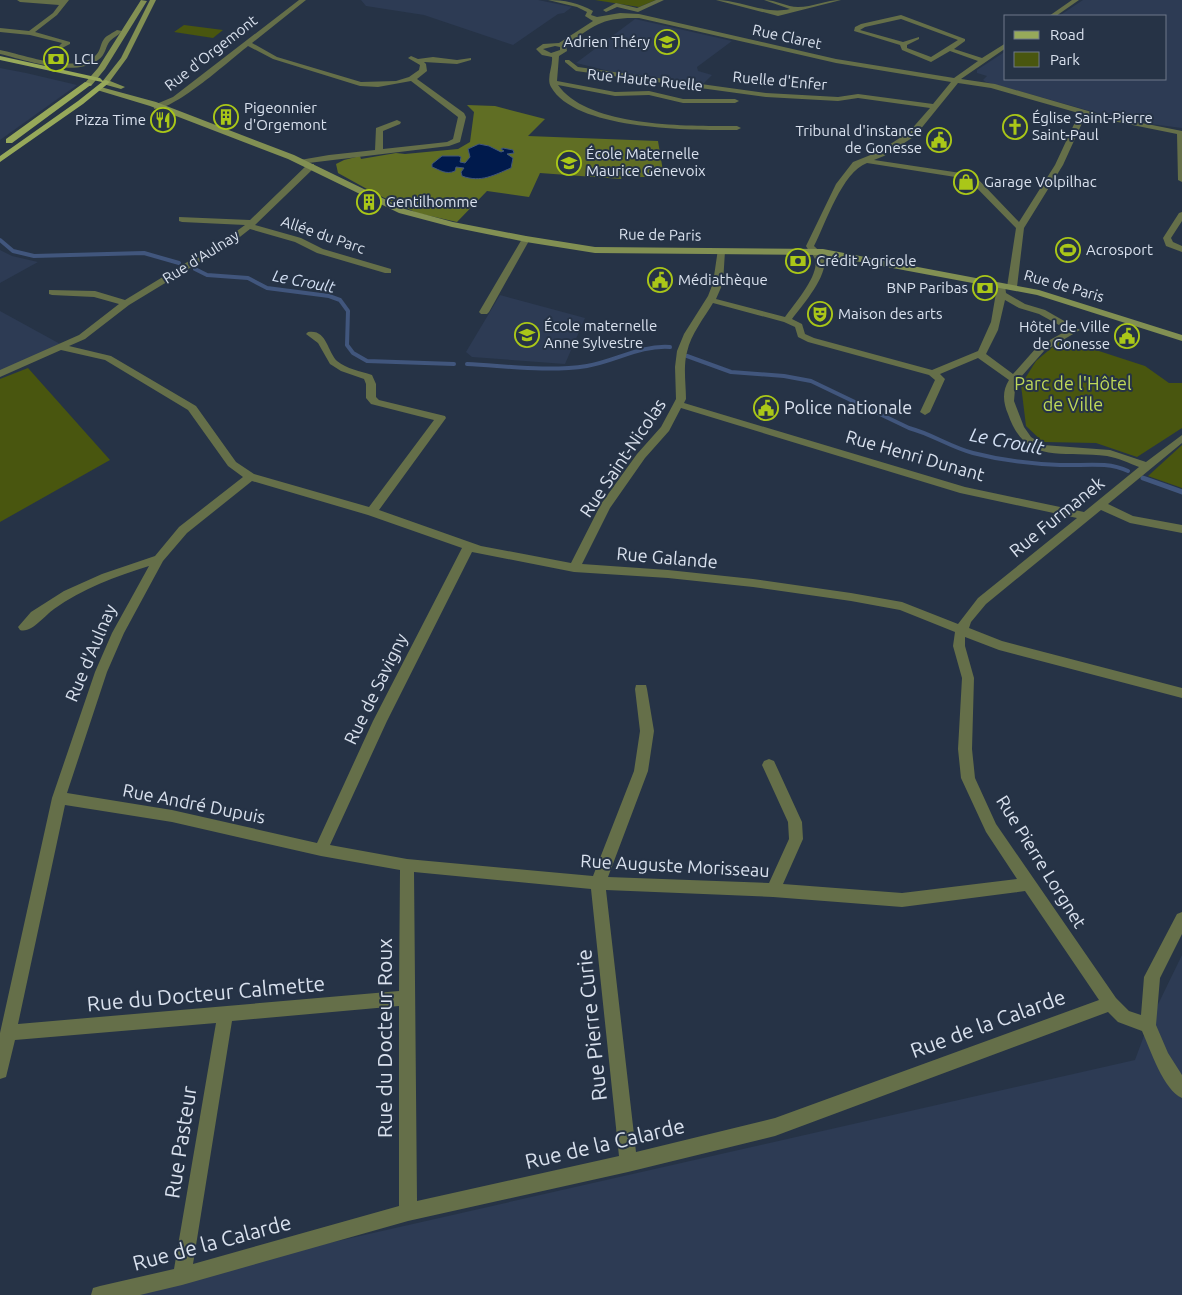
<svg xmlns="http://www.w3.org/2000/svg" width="1182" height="1295" font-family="Ubuntu,sans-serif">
<rect width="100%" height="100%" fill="#263346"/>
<path fill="#2d3b54" d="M361 0H538L572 7 564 13 558 14 513 45 424 15 366 6Z
M1083 0H1182V128L1135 122 1101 114 986 82 983 80 987 76 977 73V70L1006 51V79H1166V16H1059Z
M635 19 732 41 697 67 698 71 712 75 702 85 626 75 576 63Z
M0 68 26 73 77 85 0 140Z
M0 250 12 256 38 262 0 283Z
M500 295 585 318 565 364 472 357 466 352Z
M0 311 62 345 0 375Z
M1182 955V1295H100L1135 1060 1148 1025Z"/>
<path fill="#49560f" d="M595 0H656L639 7Z
M184 25 223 30 213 38 174 32Z
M1062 339 1145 366 1169 383H1182V428L1137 457 1096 443 1043 442 1026 426 1021 385 1036 361Z
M28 368 110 460 0 522V379Z
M1182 445V488L1148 476Z"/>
<path fill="#606e24" d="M467 105 495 106 545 119 528 136 658 141 664 177H622L621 179 540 173 529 197 487 191 457 222 417 213 376 194 338 173 336 164 344 160 360 156 361 159 396 153 405 154 458 149 470 142 474 112Z"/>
<path fill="#001a4c" stroke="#41567d" d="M479 144 489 146 501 152 504 151 501 149 503 148 513 150 514 153 507 154 513 158 511 168C494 175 481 183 462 176L461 172 464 168 456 167 455 171C446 175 440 170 432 167V164L442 156H459L461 157 460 162 465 163 470 157 468 149Z"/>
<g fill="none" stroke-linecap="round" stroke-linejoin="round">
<path stroke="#41567d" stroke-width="4" d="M0 240 13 251 34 256 144 253 179 263
M195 269 207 275 248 278 267 288 329 296 340 300 348 311 347 345 353 353 367 361 454 364
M687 356 731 372 784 376 811 381 909 428C932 434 950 447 973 453 1000 460 1032 464 1060 465 1083 466 1107 461 1128 471
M467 364C507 366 547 372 587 366 616 361 640 345 670 347"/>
<path stroke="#41567d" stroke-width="5" d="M1143 478 1182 492"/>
<path fill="#656f49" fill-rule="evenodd" d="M17 0H69L57 15 35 32 70 42V44L62 48 59 46 62 43 30 35 0 32V28L29 31 53 13 59 5 20 2Z
M299 0H306L252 43 277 57 361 82 396 81 409 77 419 70 420 65 408 58 411 56 418 59 433 57 457 60 471 58V60L457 64 424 62 426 64 427 71 417 79 464 113 466 117 460 142 449 146 300 164V160L329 155 375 150 376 128 397 120 401 122 400 124 383 131V149L447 142 453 139 458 117 411 81 378 87 360 86 273 59 248 46C230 60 175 110 154 109V105L173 97Z
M548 0C564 0 579 3 593 11L591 15 597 17 620 13 639 14 836 59 954 78 978 61 950 51 931 62 902 50 900 45 854 31 855 27 861 24 901 15 965 39V41L954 49 982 58 1006 43V48L961 79 995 84 1102 115 1182 131V182L1178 180 1177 134 1088 116 1083 121 1063 165 1024 228 1017 287 1012 290 1007 287 1016 228 968 179 867 163C842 172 826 223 814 246 818 250 822 253 824 259 828 276 802 306 792 319L802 324 805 334 814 338 932 370 978 351 991 322 997 287 1002 284 1005 285 1006 293 1025 304 1045 310 1080 330 1044 351 1020 378 1015 389 1014 401 1024 427 1031 437 1043 445 1110 450 1146 462 1182 435V443L1108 504 1133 516 1182 525V533L1130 523 1101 510 986 604 971 622 969 628 1002 641 1182 688V698L999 650 965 637V646L974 678 972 749 975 778 996 824 1116 998 1129 1011 1141 1015 1144 977 1177 914 1182 912V934L1160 978 1156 1025 1168 1053 1182 1075V1098C1164 1091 1150 1049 1142 1031L1118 1022 1108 1012 775 1136 628 1172 408 1221 182 1285 140 1295H91L93 1288 100 1286 174 1269 216 1023 15 1040 6 1077 0 1079V1033L52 798 95 672 112 633 149 566C116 576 82 589 54 609 45 615 31 634 20 630L18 627 31 612 64 591 102 574 155 556 179 527 243 477 228 466 188 410 105 360 61 350 0 377V370L79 335 119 304 94 297 52 295 49 294V290L95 291 125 300 230 236 245 225 182 222 179 221V217L250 220 308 164H314V168L255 225 301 238 323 249 391 269V273H385L317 253 295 242 250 229 236 240 129 305 85 339 69 346 111 356 196 406 236 462 254 474 369 507 434 420 371 404 366 398V384L364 379 341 371 330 364 318 343 306 334 308 332C327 329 327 351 337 361 347 369 360 371 372 375L376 384V397L379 400 445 416 446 418 379 510 481 546 571 563 601 504 637 454 661 427 676 399 675 367 677 351 684 334 708 296 713 283 718 249 725 251 723 283 716 299 785 317C794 304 820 275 815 259 813 254 808 250 806 246L836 184 853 162 878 152 909 132 930 108 858 98 838 101 766 97 576 71 565 62V60H569L578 67 766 93 838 97 858 94 933 104 951 82 836 63 639 18C602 17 595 25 566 45L567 51 559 56 557 81 615 92 649 91 683 99H735L739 101 735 103H683L649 95 615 96 558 85C588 128 690 126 737 126L741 128 737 130C693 130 576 131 551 87 546 78 553 67 552 57L542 55 536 49 543 44 559 43 593 21 585 16 587 12 577 7ZM901 19 958 40 931 57 907 48V45L919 39V37L903 42 860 30 865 27ZM555 46 560 47V50L551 53 543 49ZM958 83 991 88 1082 114 1076 120 1055 165 1019 222 974 175 874 160 884 156 915 136ZM1005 300 1019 308 1039 314 1068 330 1037 347 1013 374 986 354 998 330ZM713 303 784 322 795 327 798 337 808 342 929 375 935 380 920 412 925 415 930 412 945 379 940 374 978 358 1009 380C1002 391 1003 402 1008 414 1026 466 1062 450 1107 456 1118 458 1129 463 1139 467L1084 512 965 487 684 403 686 399C686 384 683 367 687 352 691 334 704 318 713 303ZM681 408 960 493 1077 518 978 598 958 624 902 602 851 593 753 579 668 570 582 564 610 508 645 458 669 431ZM252 481 368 515 462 548 373 721 317 843 172 810 67 793 107 672 124 633 163 561 187 533ZM472 552 574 572 668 578 753 587 851 601 900 610 955 632 953 646 962 678 958 749 961 778 986 832 1017 879 902 893 783 884 803 839 802 822 774 761 769 759 764 761 762 765 788 822 789 839 769 883 608 877 648 771 654 731 647 689 646 685H636L635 689 640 731 634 771 593 876 407 859 330 845 387 721ZM65 805 172 822 321 856 400 870 399 991 18 1024ZM414 872 591 889 619 1156 417 1201ZM606 890 773 897 902 907 1025 891 1099 1000 775 1118 636 1152ZM399 1006V1206L193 1264 232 1021Z
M656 0H664L638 12 617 7 606 12 603 10 616 3 637 8Z
M716 0C741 0 765 15 790 9L764 0C776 0 787 7 798 7 813 7 826 0 841 0L778 16Z
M1072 0H1079L1056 16H1049Z
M117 30 122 31C119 35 114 37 110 41 105 47 106 55 98 60 75 78 26 60 0 54V50C25 55 74 74 95 56 101 51 100 44 104 39 107 35 113 33 117 30Z
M1182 212V221L1171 238 1173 242 1182 246V252L1166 246 1163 238 1179 213Z
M526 236 530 239 489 312 487 314H481L479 312 522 239Z"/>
<path fill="#829053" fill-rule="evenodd" d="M141 0 147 1 105 69 91 86H85L84 84 98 68Z
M150 0H156L127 58 110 81 125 87 121 89 103 84 102 82 121 58Z
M97 86 156 102 294 155 405 209 453 222 526 236 595 247 823 249 1039 290 1182 335V341L1037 295 823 255 595 253 526 242 452 227 399 213 288 159 150 106 97 90Z"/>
<path fill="#97a95a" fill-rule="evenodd" d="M0 56 100 78 103 81 106 80 110 82 83 104 0 162V156L78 101 102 82 0 60Z
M85 82 92 84 12 143H6V139Z"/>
</g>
<defs>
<symbol id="school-ring" viewBox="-11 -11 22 22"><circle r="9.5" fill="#263346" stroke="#aac718" stroke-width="1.5"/><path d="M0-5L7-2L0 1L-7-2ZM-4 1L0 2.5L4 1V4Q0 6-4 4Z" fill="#aac718"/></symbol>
<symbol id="bank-ring" viewBox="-11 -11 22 22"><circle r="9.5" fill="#263346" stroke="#aac718" stroke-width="1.5"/><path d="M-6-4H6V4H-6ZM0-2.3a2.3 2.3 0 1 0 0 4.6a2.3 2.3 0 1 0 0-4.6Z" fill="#aac718"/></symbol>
<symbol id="building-ring" viewBox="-11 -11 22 22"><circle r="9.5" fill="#263346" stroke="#aac718" stroke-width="1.5"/><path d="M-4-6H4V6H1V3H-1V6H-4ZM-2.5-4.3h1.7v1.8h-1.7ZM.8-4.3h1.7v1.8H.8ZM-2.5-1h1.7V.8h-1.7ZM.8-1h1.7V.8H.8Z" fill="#aac718"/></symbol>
<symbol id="restaurant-ring" viewBox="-11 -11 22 22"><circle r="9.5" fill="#263346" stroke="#aac718" stroke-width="1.5"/><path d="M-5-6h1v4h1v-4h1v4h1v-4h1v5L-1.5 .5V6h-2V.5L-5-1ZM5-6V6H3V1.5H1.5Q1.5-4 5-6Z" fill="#aac718"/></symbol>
<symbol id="church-ring" viewBox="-11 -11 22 22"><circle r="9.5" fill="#263346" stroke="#aac718" stroke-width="1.5"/><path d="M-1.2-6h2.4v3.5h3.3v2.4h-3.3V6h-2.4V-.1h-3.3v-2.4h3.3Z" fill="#aac718"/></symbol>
<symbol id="civic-ring" viewBox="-11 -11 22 22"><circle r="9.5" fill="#263346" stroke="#aac718" stroke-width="1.5"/><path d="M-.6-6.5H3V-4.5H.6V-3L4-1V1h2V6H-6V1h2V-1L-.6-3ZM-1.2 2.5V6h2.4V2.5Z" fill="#aac718"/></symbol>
<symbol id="shop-ring" viewBox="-11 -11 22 22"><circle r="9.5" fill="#263346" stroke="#aac718" stroke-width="1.5"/><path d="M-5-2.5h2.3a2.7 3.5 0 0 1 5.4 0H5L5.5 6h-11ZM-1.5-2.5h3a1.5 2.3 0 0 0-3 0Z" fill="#aac718"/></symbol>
<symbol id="stadium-ring" viewBox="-11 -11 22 22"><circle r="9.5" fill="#263346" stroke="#aac718" stroke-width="1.5"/><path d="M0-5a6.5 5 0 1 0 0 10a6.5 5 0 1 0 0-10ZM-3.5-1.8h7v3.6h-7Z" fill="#aac718"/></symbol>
<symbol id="theatre-ring" viewBox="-11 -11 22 22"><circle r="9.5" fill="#263346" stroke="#aac718" stroke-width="1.5"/><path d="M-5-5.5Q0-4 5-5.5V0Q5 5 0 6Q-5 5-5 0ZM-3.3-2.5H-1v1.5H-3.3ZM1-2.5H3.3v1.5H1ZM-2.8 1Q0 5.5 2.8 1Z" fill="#aac718"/></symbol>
</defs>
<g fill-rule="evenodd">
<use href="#school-ring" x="653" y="28" width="28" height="28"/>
<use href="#bank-ring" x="42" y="45" width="28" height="28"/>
<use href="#building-ring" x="212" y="103" width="28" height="28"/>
<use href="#restaurant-ring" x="149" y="106" width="28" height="28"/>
<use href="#church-ring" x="1001" y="113" width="28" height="28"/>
<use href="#civic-ring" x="925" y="126" width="28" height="28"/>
<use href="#school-ring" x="555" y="149" width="28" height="28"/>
<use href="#shop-ring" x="952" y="168" width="28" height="28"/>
<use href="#building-ring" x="355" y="188" width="28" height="28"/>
<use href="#stadium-ring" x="1054" y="236" width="28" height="28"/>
<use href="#bank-ring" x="784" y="247" width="28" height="28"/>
<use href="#civic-ring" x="646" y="266" width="28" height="28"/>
<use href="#bank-ring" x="971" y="274" width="28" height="28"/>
<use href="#theatre-ring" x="806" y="300" width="28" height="28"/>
<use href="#school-ring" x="513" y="321" width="28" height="28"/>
<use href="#civic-ring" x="1113" y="322" width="28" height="28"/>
<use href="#civic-ring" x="752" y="394" width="28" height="28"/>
</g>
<g text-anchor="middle" stroke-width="4" stroke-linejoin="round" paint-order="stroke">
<g font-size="15" fill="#d9e1ee" stroke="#263346">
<text transform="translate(787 37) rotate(12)" y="5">Rue Claret</text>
<text transform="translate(211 53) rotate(-38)" y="5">Rue d'Orgemont</text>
<text transform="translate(645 80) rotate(6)" y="5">Rue Haute Ruelle</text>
<text transform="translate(780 81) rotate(5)" y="5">Ruelle d'Enfer</text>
<text transform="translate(323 235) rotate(19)" y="5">Allée du Parc</text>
<text transform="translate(660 235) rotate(1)" y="5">Rue de Paris</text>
<text transform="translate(201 257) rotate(-32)" y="5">Rue d'Aulnay</text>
<text transform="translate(1064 286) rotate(16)" y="5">Rue de Paris</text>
</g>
<g font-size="15" fill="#d9e1ee" stroke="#263346" text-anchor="start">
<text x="650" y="47" text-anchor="end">Adrien Théry</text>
<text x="74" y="64">LCL</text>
<text x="244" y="113">Pigeonnier<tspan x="244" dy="17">d'Orgemont</tspan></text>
<text x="1032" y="123">Église Saint-Pierre<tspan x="1032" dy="17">Saint-Paul</tspan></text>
<text x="146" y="125" text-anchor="end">Pizza Time</text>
<text x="922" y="136" text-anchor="end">Tribunal d'instance<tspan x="922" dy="17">de Gonesse</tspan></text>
<text x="586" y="159">École Maternelle<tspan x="586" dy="17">Maurice Genevoix</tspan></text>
<text x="984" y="187">Garage Volpilhac</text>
<text x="386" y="207">Gentilhomme</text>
<text x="1086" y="255">Acrosport</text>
<text x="816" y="266">Crédit Agricole</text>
<text x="678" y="285">Médiathèque</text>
<text x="968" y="293" text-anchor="end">BNP Paribas</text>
<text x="838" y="319">Maison des arts</text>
<text x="544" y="331">École maternelle<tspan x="544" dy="17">Anne Sylvestre</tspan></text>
<text x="1110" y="332" text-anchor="end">Hôtel de Ville<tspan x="1110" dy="17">de Gonesse</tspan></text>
</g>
<g font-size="16" font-style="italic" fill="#d4e1f5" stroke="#263346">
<text transform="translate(304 281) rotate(11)" y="6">Le Croult</text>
</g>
<g font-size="18" fill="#bed859" stroke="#263346">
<text x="1073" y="390">Parc de l'Hôtel<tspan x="1073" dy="21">de Ville</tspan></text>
</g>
<g font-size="18" fill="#d9e1ee" stroke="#263346" text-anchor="start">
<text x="784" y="414">Police nationale</text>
</g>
<g font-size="18" fill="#d9e1ee" stroke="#263346">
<text transform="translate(915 456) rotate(16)" y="6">Rue Henri Dunant</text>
<text transform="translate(623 458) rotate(-56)" y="6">Rue Saint-Nicolas</text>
<text transform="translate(1057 517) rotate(-39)" y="6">Rue Furmanek</text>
<text transform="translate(667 558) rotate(5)" y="6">Rue Galande</text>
<text transform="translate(91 653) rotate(-67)" y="6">Rue d'Aulnay</text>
<text transform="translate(376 689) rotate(-64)" y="6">Rue de Savigny</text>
<text transform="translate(194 804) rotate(11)" y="6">Rue André Dupuis</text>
<text transform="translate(1041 862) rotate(58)" y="6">Rue Pierre Lorgnet</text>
<text transform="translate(675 866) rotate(3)" y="6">Rue Auguste Morisseau</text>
</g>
<g font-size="19" font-style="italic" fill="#d4e1f5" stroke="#263346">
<text transform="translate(1007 441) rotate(11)" y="7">Le Croult</text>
</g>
<g font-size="21" fill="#d9e1ee" stroke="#263346">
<text transform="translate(206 994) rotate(-5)" y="7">Rue du Docteur Calmette</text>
<text transform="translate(988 1024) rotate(-20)" y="7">Rue de la Calarde</text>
<text transform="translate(592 1025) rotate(-96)" y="7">Rue Pierre Curie</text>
<text transform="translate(385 1038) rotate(-90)" y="7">Rue du Docteur Roux</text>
<text transform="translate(181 1142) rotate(-81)" y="7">Rue Pasteur</text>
<text transform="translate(605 1144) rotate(-13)" y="7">Rue de la Calarde</text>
<text transform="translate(212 1243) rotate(-15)" y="7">Rue de la Calarde</text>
</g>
</g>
<rect x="1004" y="15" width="162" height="65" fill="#263346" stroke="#6e7989"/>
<rect x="1014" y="31" width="25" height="8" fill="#97a95a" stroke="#6e7989"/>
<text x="1050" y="40" font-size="15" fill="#d9e1ee">Road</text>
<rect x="1014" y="52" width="25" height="15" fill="#49560f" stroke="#6e7989"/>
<text x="1050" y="65" font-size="15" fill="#d9e1ee">Park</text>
</svg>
